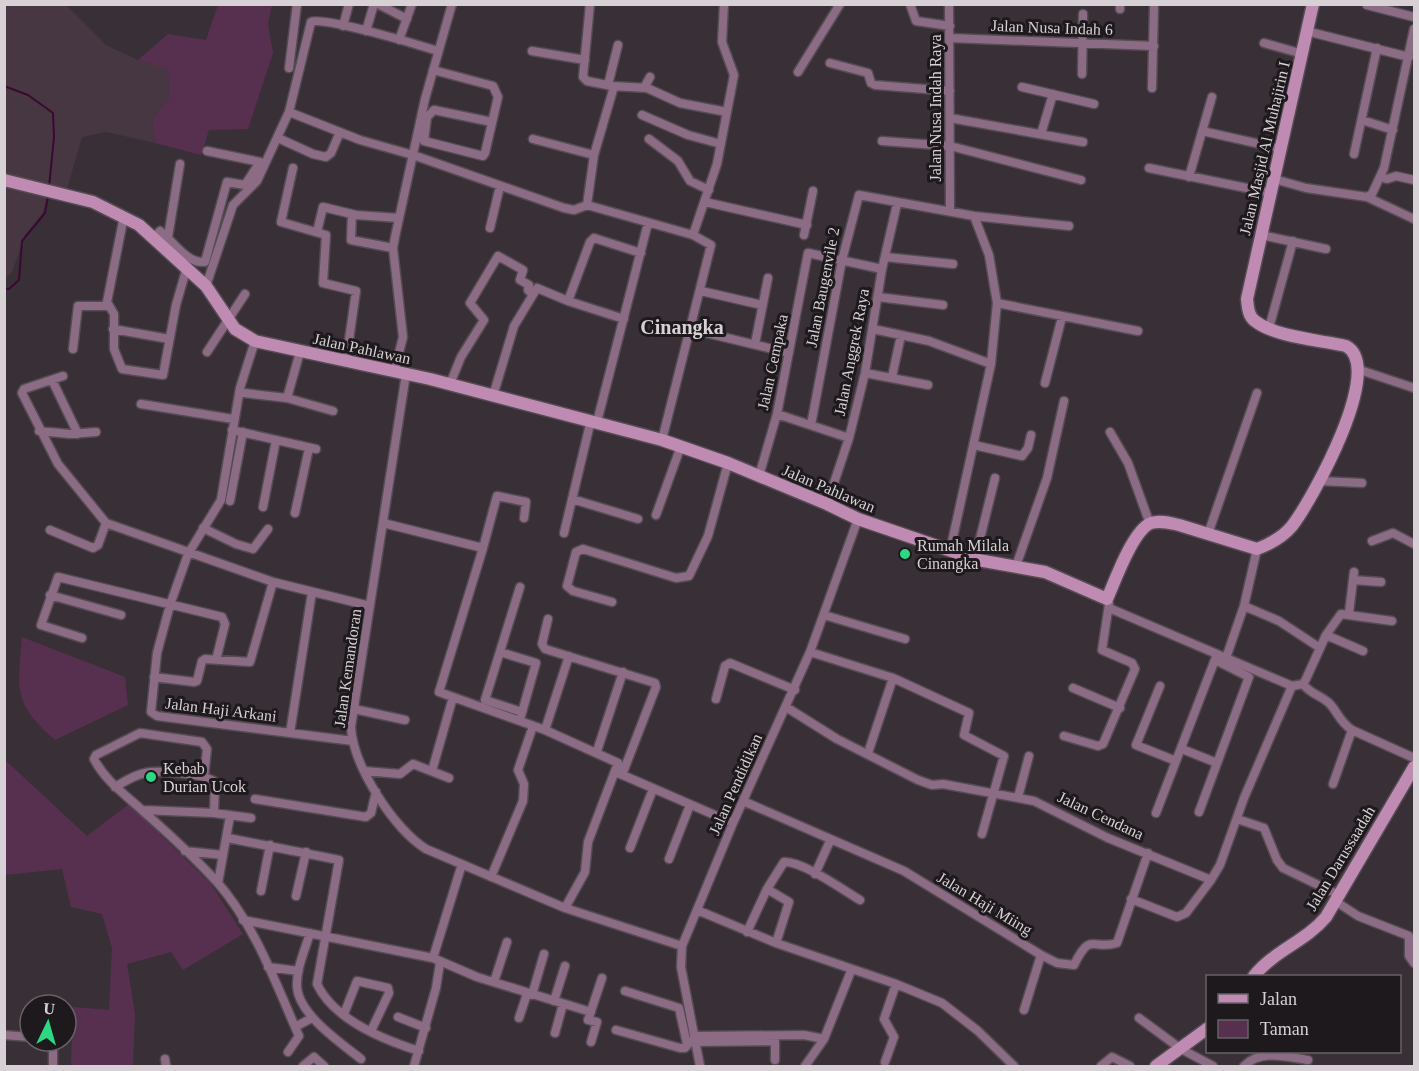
<svg xmlns="http://www.w3.org/2000/svg" width="1419" height="1071" font-family="Georgia,serif">
<rect width="100%" height="100%" fill="#392f37"/>
<path fill="#473743" d="M5 5H66L106 45 138 60 168 68 169 98 152 120 155 143 106 132 82 137 65 196 48 194 42 214 25 235 12 272 5 278Z"/>
<path fill="#58304f" d="M218 5H272L268 24 273 53 248 129 209 130 201 155 155 143 152 120 169 98 168 69 138 60 168 34 206 40Z
M22 637 125 677 128 705 55 740C12 702 18 690 22 637Z
M4 759 87 836 129 804 211 884 243 934 183 970 171 952 127 964 135 1014 133 1066 71 1065 73 1007 109 1010 112 948 102 914 71 907 62 869 5 875Z"/>
<g fill="none" stroke-linecap="round" stroke-linejoin="round">
<path stroke="#3b0833" stroke-width="2" d="M4 86 28 95 53 113 54 137 49 187
M4 289H9L19 280 22 241 45 213 48 196"/>
<defs>
<path id="street" d="M378 4 407 19
M590 4 583 77 587 81 612 86 613 90 594 155 587 205 693 235 711 245 662 440
M910 4 916 21 950 26
M949 4 950 211
M1367 5 1414 17
M1120 9V4
M343 26 349 4
M366 31 374 4
M1306 31 1409 57
M950 38 1154 46
M399 40 412 4
M1264 43 1303 54
M532 51 585 60
M830 63 868 73 871 83 875 85 950 91
M289 68 297 4
M433 70 493 86 498 97 485 153 483 156 424 141 427 117 434 110 492 122
M798 72 840 4
M1082 74 1083 14
M608 85 618 45
M612 86 647 88 680 103 727 112
M1022 87 1094 104
M644 88 650 77
M1152 88 1154 7
M289 112 360 140 413 155 564 208 574 210 587 205
M642 115 688 135 721 144
M950 118 1083 142
M1362 120 1393 130
M1202 131 1282 149
M1041 134 1053 94
M278 138 313 154 326 157 331 153 340 132
M533 139 594 155
M649 139 678 161 690 181 709 190
M882 141 950 146 1081 180
M1354 154 1377 48
M293 168 281 222 326 235 323 283 356 291 346 361
M1149 168 1271 193
M1189 177 1212 97
M1380 177 1387 179 1396 176 1414 180
M1274 179 1306 188 1367 197 1414 219
M1367 197 1372 194 1384 168 1414 29
M705 202 807 225
M352 214 351 240 393 248
M124 216 107 302 114 314V349L122 369 163 375 176 305 187 267
M490 228 500 186
M317 232 323 207 356 215 399 218
M693 235 717 164 734 75 722 42 724 4
M804 235 813 191
M1261 235 1326 249
M154 237 160 231C173 241 187 264 205 262L227 182 245 185 260 162 207 151
M168 237 180 164
M885 257 953 264
M206 286 233 205 257 181 289 112 311 22C323 16 419 45 438 51
M701 291 762 305
M878 297 943 305
M568 301 624 319
M997 303 1138 331
M1269 328 1293 241
M113 329 169 339
M690 329 789 353
M873 329 929 341 991 364
M255 341 240 388 221 500 188 554 170 605 157 653 151 712 157 716 353 741
M755 344 768 278
M73 349 78 306H107
M207 352 245 294
M1360 370 1414 388
M394 372 403 337 393 248 395 237 425 99 452 4
M865 373 928 385
M406 374 351 727C353 766 394 829 426 849L565 908 682 946
M63 376 24 389 22 393 58 464 106 523 273 582 370 606
M892 377 901 335
M52 380 78 434
M1045 383 1062 317
M450 384 461 357 484 320 470 303 498 256 523 270 520 280 529 285 528 290 532 294
M244 393 287 398 333 411
M493 396 514 326 537 288 568 301 590 242 594 238 641 253
M287 398 300 352
M141 404 233 419
M777 414 849 438
M597 422 648 223
M811 425 842 260 859 195 974 216 1069 226
M232 430 316 449
M39 431 70 434 96 432
M1110 432 1128 463 1150 524
M974 445 1022 456 1028 448 1031 435
M759 476 777 414 808 253 882 269
M1321 481 1362 483
M572 499 638 519
M230 501 243 432
M827 504 849 438 865 373 882 269 897 204
M263 507 276 440
M295 513 309 448
M656 515 681 446
M383 523 483 548 439 692 545 730 618 763 588 842 585 872 565 908
M203 528 236 544 253 549 268 529
M50 530 93 548 98 545 106 523
M564 533 591 420
M1208 534 1257 393
M1372 541 1393 533 1414 544
M483 548 497 496 526 502 524 518
M950 551 991 364 997 303 989 255 974 216
M975 559 995 478
M1016 566 1047 478 1064 401
M1353 580 1381 582
M520 587 485 700 522 712
M50 595 121 615
M612 602 573 591 567 586 576 552 583 549 676 578 689 576 708 536 728 463
M1244 606 1279 621 1320 648
M1109 608 1292 686 1303 684 1306 679 1326 635 1341 614 1392 621
M1349 613 1354 572
M824 615 905 639
M548 619 542 644 545 649 655 683 656 687 622 775
M1326 635 1363 651
M82 638 41 625 58 577 222 617 225 624 216 660
M500 652 536 663 521 716
M810 652 893 678 969 713 964 735 1004 756 982 834
M1226 658 1244 606 1257 549
M154 677 194 682 197 681 202 661 205 659 250 662 273 582
M1303 684C1310 694 1321 695 1330 704 1339 714 1339 721 1352 730
M1160 686 1136 745 1176 761
M1073 688 1120 708
M716 699 725 666 730 663 795 690
M786 707 837 739 918 780 932 785 943 784 1034 801 1108 838 1211 880 1220 865 1244 798 1292 686
M354 709 405 720
M545 730 569 656
M290 733 312 592
M1064 736 1098 746 1103 744 1135 669 1132 663 1102 650 1109 604
M1182 749 1217 763
M597 751 623 672
M868 753 893 678
M365 771 400 774 413 764 449 778
M432 771 453 697
M618 773 733 823
M204 777 207 749 202 742 140 733 96 755 94 759C106 782 126 795 144 812 169 834 195 858 217 882 255 925 276 984 299 1036L288 1052
M1333 784 1352 730 1414 758
M115 787C124 782 134 775 145 773 157 770 207 774 215 782L214 813
M1018 797 1029 756
M255 799 366 817 371 813 376 792
M743 801 904 871 1041 955 1057 963 1074 965C1091 930 1093 951 1117 943L1148 853
M143 810 214 813 251 818
M1199 812 1249 677 1215 660
M1156 813 1216 657
M1237 819 1264 828 1277 860 1283 868 1339 895
M228 838 339 860 317 984C334 1020 384 1040 419 1051
M630 848 653 789
M185 851 223 855
M669 859 690 805
M815 874 830 841
M491 877 523 801 524 784 518 770 533 726
M218 883 230 816
M767 889 789 902 776 943
M261 891 270 845
M296 896 306 852
M1131 899 1177 917 1186 913 1211 880
M1335 901 1358 916 1409 936V956L1414 963
M697 910 776 943 896 984 942 1003 978 1031 1014 1066
M243 920 433 958 477 977 591 1012
M747 932 767 889 784 862C803 861 843 890 860 900
M310 933C305 950 296 969 297 987 299 1015 341 1043 361 1059
M433 958 462 864
M268 967 298 971
M494 982 507 942
M625 991 679 1008 687 1044
M532 995 544 954
M554 1001 565 966
M1024 1010 1041 955
M344 1014 357 981 388 988 389 993 371 1031
M398 1017 426 1028
M519 1018 527 994
M1139 1018 1181 1049 1213 1066
M295 1027 312 1018
M616 1030 680 1048H685L690 1042
M555 1033 563 1004
M4 1035 30 1037
M694 1036 804 1035 824 1039 851 971
M591 1042 597 1022 588 1020 602 978
M695 1042 775 1041V1060
M165 1059 166 1066
M885 1062 894 1037 884 1019 896 984
M53 1066V1041
M303 1066 314 1057 324 1066
M414 1066 436 988 440 963
M700 1066 681 967 682 946 733 823 810 652 858 519
M805 1066 824 1039
M1101 1066 1112 1057 1130 1066
M1244 1066C1261 1049 1286 1057 1308 1060"/>
<path id="secondary" d="M4 180 93 202 139 225 206 286 235 329 255 341 430 379 662 440 728 463 827 504 858 519 978 560 1045 572 1107 599C1115 581 1133 530 1151 523 1160 520 1170 523 1179 525L1257 549C1270 544 1283 537 1292 526 1312 500 1386 367 1346 346 1320 340 1275 337 1255 321 1248 316 1248 307 1247 299L1313 4
M1254 976C1275 950 1305 942 1326 917L1414 767
M1156 1066 1208 1028"/>
</defs>
<use href="#street" stroke="#554c53" stroke-width="11"/>
<use href="#secondary" stroke="#554c53" stroke-width="15"/>
<use href="#street" stroke="#8c6c84" stroke-width="8"/>
<use href="#secondary" stroke="#bf8bb2" stroke-width="12"/>
</g>
<g fill="#2dd884" stroke="#1d191c" stroke-width="2">
<circle cx="905" cy="554" r="6"/>
<circle cx="151" cy="777" r="6"/>
</g>
<g text-anchor="middle" stroke-width="6" stroke-linejoin="round" paint-order="stroke">
<g font-size="16" fill="#d7d0d5" stroke="#1d191c">
<text transform="translate(1052 27) rotate(2)" y="6">Jalan Nusa Indah 6</text>
<text transform="translate(935 108) rotate(-90)" y="6">Jalan Nusa Indah Raya</text>
<text transform="translate(1264 148) rotate(-77)" y="6">Jalan Masjid Al Muhajirin I</text>
<text transform="translate(822 287) rotate(-79)" y="6">Jalan Baugenvile 2</text>
<text transform="translate(362 348) rotate(12)" y="6">Jalan Pahlawan</text>
<text transform="translate(851 352) rotate(-79)" y="6">Jalan Anggrek Raya</text>
<text transform="translate(772 362) rotate(-78)" y="6">Jalan Cempaka</text>
<text transform="translate(829 488) rotate(23)" y="6">Jalan Pahlawan</text>
<text transform="translate(347 668) rotate(-82)" y="6">Jalan Kemandoran</text>
<text transform="translate(221 709) rotate(7)" y="6">Jalan Haji Arkani</text>
<text transform="translate(735 784) rotate(-66)" y="6">Jalan Pendidikan</text>
<text transform="translate(1101 815) rotate(25)" y="6">Jalan Cendana</text>
<text transform="translate(1340 858) rotate(-59)" y="6">Jalan Darussaadah</text>
<text transform="translate(985 903) rotate(31)" y="6">Jalan Haji Miing</text>
</g>
<g font-size="16" fill="#d7d0d5" stroke="#1d191c" text-anchor="start">
<text x="917" y="551">Rumah Milala<tspan x="917" dy="18">Cinangka</tspan></text>
<text x="163" y="774">Kebab<tspan x="163" dy="18">Durian Ucok</tspan></text>
</g>
<g font-size="20" font-weight="bold" fill="#d7d0d5" stroke="#1d191c">
<text x="682" y="334">Cinangka</text>
</g>
</g>
<rect width="1419" height="1071" fill="none" stroke="#d7d0d5" stroke-width="12"/>
<rect x="1206" y="975" width="195" height="78" fill="#1d191c" stroke="#676266" stroke-width="1.5"/>
<rect x="1218" y="994" width="30" height="9" fill="#bf8bb2" stroke="#676266" stroke-width="1.5"/>
<text x="1260" y="1005" font-size="18" fill="#d7d0d5">Jalan</text>
<rect x="1218" y="1020" width="30" height="18" fill="#58304f" stroke="#676266" stroke-width="1.5"/>
<text x="1260" y="1035" font-size="18" fill="#d7d0d5">Taman</text>
<g transform="translate(48 1023) rotate(5)"><circle r="28" fill="#1d191c" stroke="#676266" stroke-width="1.5"/>
<path d="M0-4.5L10 22L0 15L-10 22Z" fill="#2dd884"/>
<text y="-9" font-size="16" font-weight="bold" text-anchor="middle" fill="#d7d0d5">U</text>
</g>
</svg>
